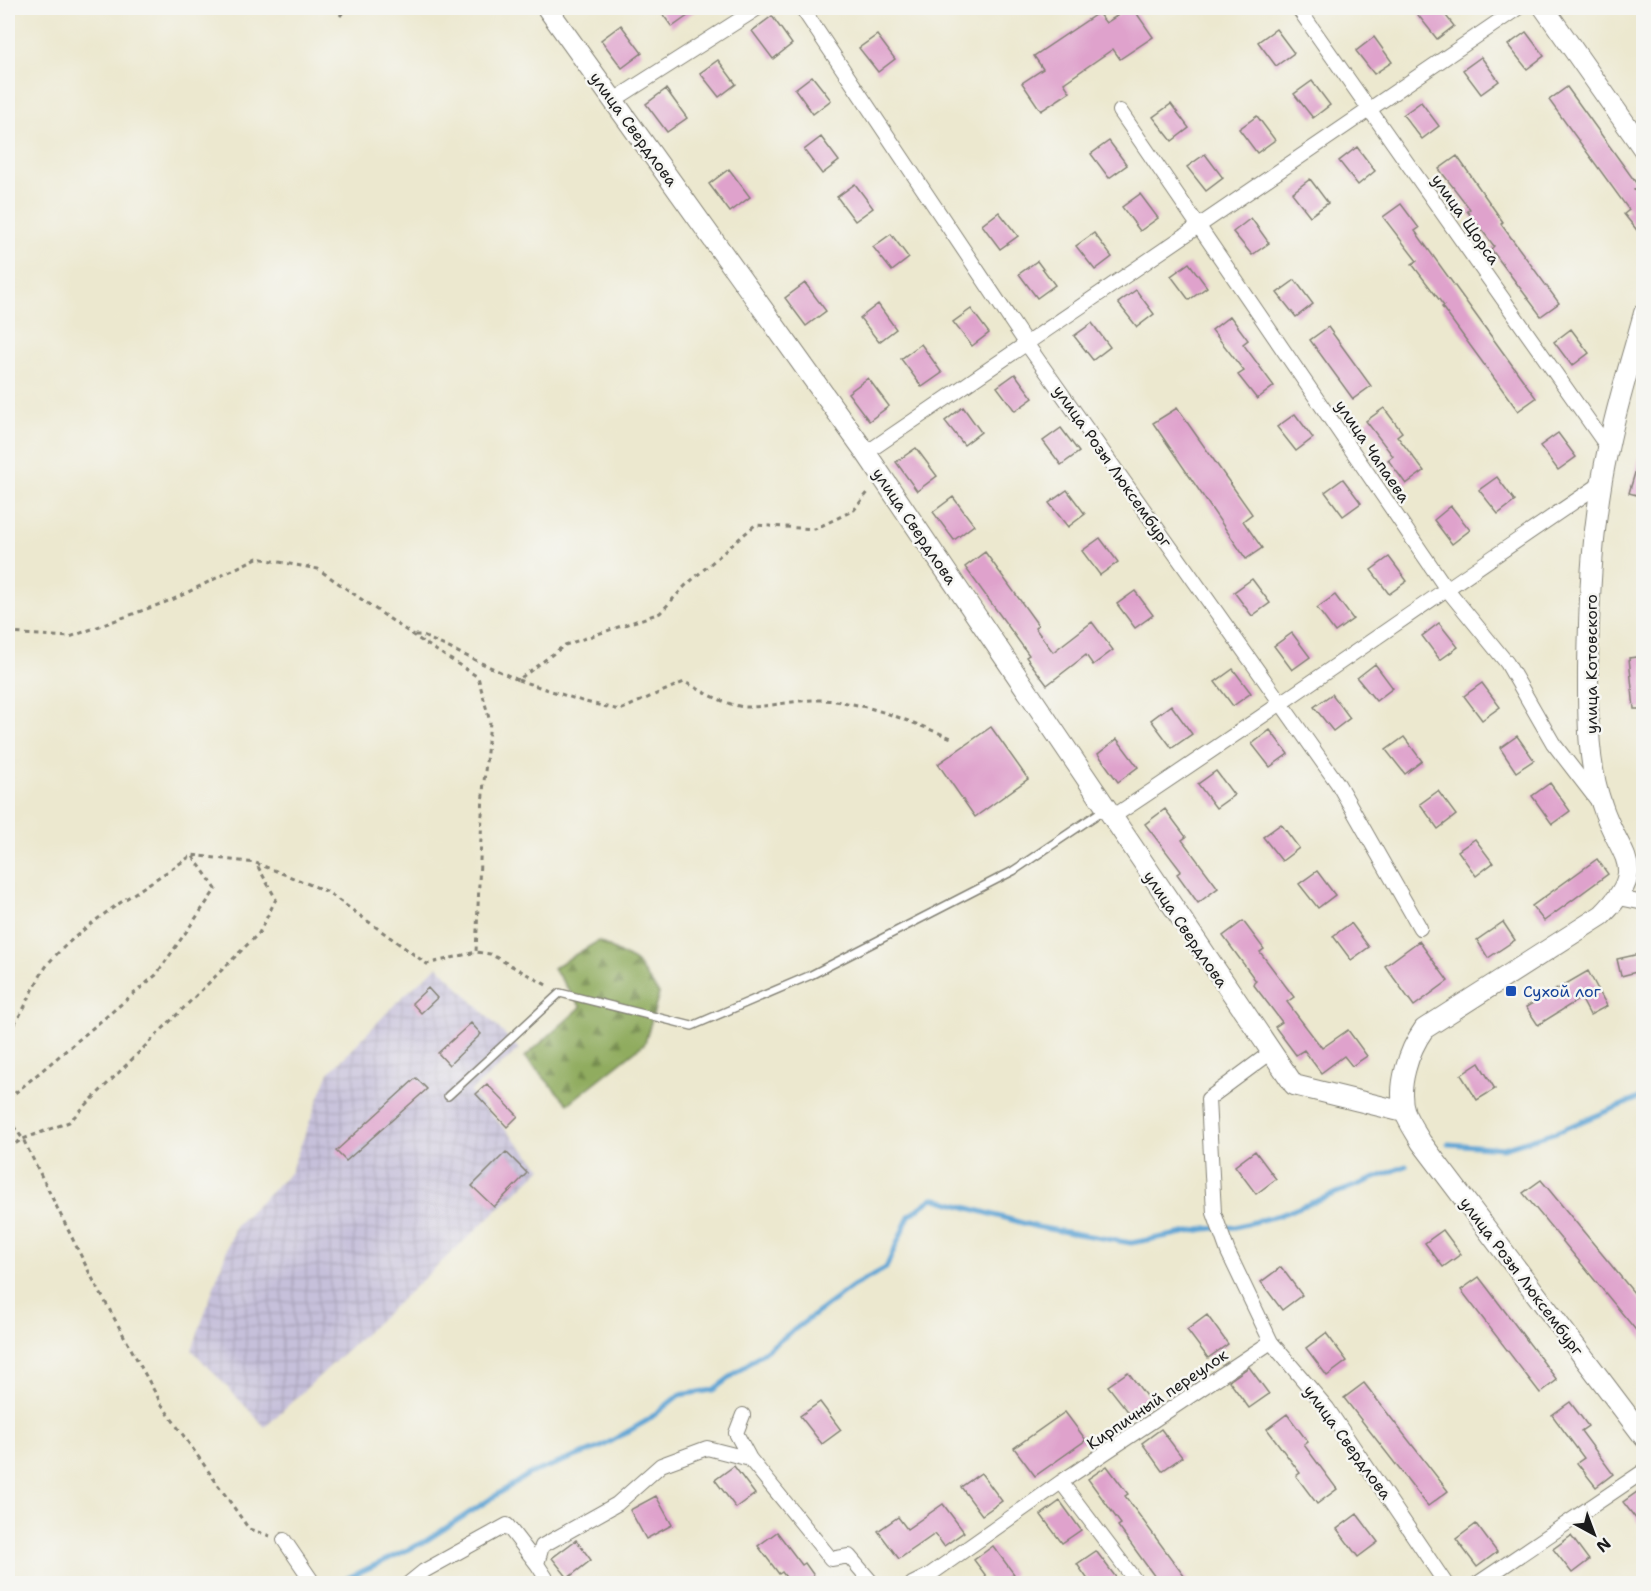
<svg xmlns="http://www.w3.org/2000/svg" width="1651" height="1591" font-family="'Shantell Sans',sans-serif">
<defs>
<pattern id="industrial-grid" width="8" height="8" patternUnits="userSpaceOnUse" patternTransform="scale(1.5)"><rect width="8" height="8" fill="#c6c0da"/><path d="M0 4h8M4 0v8" fill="none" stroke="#aaa4ba"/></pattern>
<pattern id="forest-firs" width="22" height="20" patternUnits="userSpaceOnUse" patternTransform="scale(1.5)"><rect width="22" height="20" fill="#90ac5f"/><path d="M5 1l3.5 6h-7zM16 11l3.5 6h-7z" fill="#758b4e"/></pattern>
</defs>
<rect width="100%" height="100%" fill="#f6f6f2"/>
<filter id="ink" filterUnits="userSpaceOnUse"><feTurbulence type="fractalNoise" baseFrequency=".0167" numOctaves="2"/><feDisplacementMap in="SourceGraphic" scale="12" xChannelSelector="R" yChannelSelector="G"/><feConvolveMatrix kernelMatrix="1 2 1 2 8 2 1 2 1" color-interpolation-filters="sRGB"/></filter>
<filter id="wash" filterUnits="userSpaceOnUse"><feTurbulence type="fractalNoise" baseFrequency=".008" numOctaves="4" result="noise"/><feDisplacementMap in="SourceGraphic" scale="24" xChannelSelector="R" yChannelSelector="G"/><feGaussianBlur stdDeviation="1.35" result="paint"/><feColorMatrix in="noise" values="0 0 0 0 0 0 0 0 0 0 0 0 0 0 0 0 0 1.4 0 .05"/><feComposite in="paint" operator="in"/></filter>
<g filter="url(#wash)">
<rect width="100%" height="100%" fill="#ece8cf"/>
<path fill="url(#industrial-grid)" d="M438 966 519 1049 470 1092 542 1168 265 1427 192 1350 235 1226 290 1173 328 1074 401 998Z"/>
<path fill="url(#forest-firs)" stroke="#56643e" stroke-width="1.5" d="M598 941 636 962 659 994 645 1043 568 1104 525 1057 581 1007 553 968Z"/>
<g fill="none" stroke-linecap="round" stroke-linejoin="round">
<path stroke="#5ea4d4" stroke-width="5" d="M1448 1144 1503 1148 1556 1132 1644 1096
M337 1583 424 1542 529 1474 601 1447 648 1420 679 1395 713 1390 853 1286 886 1268 909 1216 933 1198 1037 1227 1131 1243 1205 1229 1235 1227 1280 1215 1406 1166"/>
</g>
<g id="blocks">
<path fill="#dfa2cc" d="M658 8H699L672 27Z
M1129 8H1133L1153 37 1120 59 1113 49 1064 83 1070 92 1041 111 1022 83 1043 69 1034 56 1098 13 1106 23Z
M1429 8H1440L1454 26 1437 39 1418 15Z
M772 16 792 44 773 59 752 31Z
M621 25 642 53 622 68 601 40Z
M1276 29 1294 53 1276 66 1258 42Z
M1526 32 1544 56 1527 69 1508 45Z
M877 35 895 59 878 72 859 48Z
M1374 37 1392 62 1374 74 1356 51Z
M1481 57 1499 81 1481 94 1463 70Z
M718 60 736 84 719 97 700 73Z
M812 76 831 100 813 114 795 89Z
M1312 81 1330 105 1313 118 1294 94Z
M1567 87 1639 187 1634 190 1644 200V239L1624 214 1629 210 1549 100Z
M666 89 687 118 667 132 646 104Z
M1421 102 1439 126 1422 139 1403 115Z
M1171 104 1189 128 1172 141 1153 117Z
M1257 116 1275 140 1257 153 1239 129Z
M821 137 839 161 822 174 804 150Z
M1109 141 1127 165 1109 178 1091 154Z
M1357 147 1375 171 1358 185 1339 161Z
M1205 154 1223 178 1206 191 1187 167Z
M1457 156 1503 222 1501 224 1559 303 1541 316 1491 249 1494 246 1467 211 1470 209 1439 169Z
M729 169 750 197 730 212 709 184Z
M1310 179 1328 203 1310 216 1292 193Z
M855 184 873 208 855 221 837 197Z
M1140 194 1158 218 1140 231 1122 207Z
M1401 204 1419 228 1415 231 1536 398 1518 411 1442 307 1444 306 1412 264 1417 261 1383 217Z
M999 212 1018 236 1000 249 982 225Z
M1251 218 1269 243 1252 255 1233 232Z
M1094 233 1112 257 1095 270 1076 246Z
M891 234 909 258 892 271 873 247Z
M1037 261 1055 285 1037 298 1019 274Z
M1189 263 1207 287 1189 300 1171 276Z
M1295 280 1313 304 1296 317 1277 293Z
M805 283 826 311 806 326 785 298Z
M1136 290 1154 314 1137 327 1118 303Z
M878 304 896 329 879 342 860 318Z
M971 309 989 333 972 346 953 322Z
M1230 316 1248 340 1243 344 1274 386 1257 399 1238 375 1244 371 1212 330Z
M1092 323 1110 347 1093 360 1074 336Z
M1328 327 1371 386 1353 399 1310 340Z
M1571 329 1589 353 1572 366 1554 342Z
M921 344 942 373 922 387 901 359Z
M1015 374 1033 398 1015 411 997 387Z
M868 378 889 406 869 421 848 393Z
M963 407 981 432 964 445 945 421Z
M1177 408 1252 514 1243 521 1262 548 1246 559 1153 423Z
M1384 408 1402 432 1397 436 1424 471 1406 484 1388 460 1393 456 1366 421Z
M1295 414 1313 438 1296 451 1277 427Z
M1061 428 1079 452 1061 465 1043 441Z
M1558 433 1576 457 1558 470 1540 446Z
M916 448 937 476 917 491 896 462Z
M1640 456H1644V497L1629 493Z
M1497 477 1515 501 1498 514 1479 490Z
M1343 479 1361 503 1343 516 1325 492Z
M1067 490 1085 514 1068 527 1049 503Z
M953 497 974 525 954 540 933 512Z
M1451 506 1470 530 1452 544 1434 520Z
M1100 538 1118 562 1100 575 1082 551Z
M985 552 1038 625 1035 628 1053 652 1092 622 1113 650 1093 665 1086 655 1047 685 1026 657 1029 655 965 567Z
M1389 557 1407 581 1389 594 1371 570Z
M1252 579 1270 603 1252 616 1234 592Z
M1135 591 1153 615 1135 628 1117 604Z
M1335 595 1353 619 1335 632 1317 608Z
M1439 623 1458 647 1440 660 1422 636Z
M1292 633 1310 657 1292 670 1274 646Z
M1644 656V709H1634L1629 658Z
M1375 664 1393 688 1376 701 1357 678Z
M1233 669 1251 693 1233 706 1215 682Z
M1482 683 1500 707 1482 720 1464 696Z
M1332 694 1350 718 1333 731 1314 707Z
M1171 705 1192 734 1172 748 1151 720Z
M991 727 1028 779 975 817 938 764Z
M1270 730 1288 754 1270 767 1252 744Z
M1517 736 1534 760 1516 772 1500 748Z
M1404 737 1422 761 1405 774 1386 750Z
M1117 739 1138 767 1118 782 1098 754Z
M1216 771 1234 795 1216 808 1198 784Z
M1550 783 1570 811 1552 824 1532 796Z
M1438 791 1456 815 1438 829 1420 804Z
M1165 809 1186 837 1182 840 1218 888 1198 903 1177 874 1181 871 1145 824Z
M1281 824 1299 848 1282 861 1263 837Z
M1475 839 1493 863 1476 876 1458 851Z
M1597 859 1608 874 1544 921 1532 906Z
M1317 871 1335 895 1318 908 1299 884Z
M1243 921 1264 949 1260 952 1294 997 1287 1002 1322 1048 1348 1030 1367 1056 1352 1066 1344 1056 1321 1073 1304 1050 1296 1055 1275 1027 1282 1022 1253 984 1256 981 1223 936Z
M1503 922 1515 940 1488 958 1477 940Z
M1351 923 1369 947 1351 960 1333 936Z
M1419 941 1448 981 1414 1006 1385 966Z
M1644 953V970L1621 976 1617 959Z
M1588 971 1607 1006 1590 1015 1581 998 1538 1025 1526 1007Z
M428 988 437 998 421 1013 412 1003Z
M471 1023 481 1034 449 1065 438 1053Z
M1479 1063 1495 1089 1477 1100 1461 1075Z
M416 1078 427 1089 346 1161 336 1151Z
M487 1084 518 1116 507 1127 476 1094Z
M1255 1151 1276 1179 1256 1194 1235 1166Z
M506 1152 527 1173 494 1207 472 1186Z
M1541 1180 1644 1305V1340L1523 1193Z
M1443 1230 1461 1254 1443 1267 1425 1243Z
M1281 1267 1302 1295 1282 1310 1261 1282Z
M1479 1277 1557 1380 1540 1393 1461 1290Z
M1207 1315 1228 1344 1208 1358 1187 1330Z
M1326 1333 1347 1361 1327 1376 1306 1348Z
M1249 1367 1269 1394 1249 1408 1229 1381Z
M1128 1372 1149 1400 1130 1414 1108 1386Z
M1364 1383 1448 1491 1428 1506 1344 1398Z
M820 1402 841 1430 822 1444 800 1416Z
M1570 1402 1588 1426 1581 1431 1613 1474 1596 1487 1577 1463 1584 1458 1552 1415Z
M1065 1412 1086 1440 1035 1476 1014 1448Z
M1287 1414 1308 1442 1304 1445 1337 1489 1317 1504 1296 1476 1300 1473 1267 1429Z
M1161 1429 1182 1457 1162 1471 1142 1443Z
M734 1466 755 1494 736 1508 715 1480Z
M1107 1466 1128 1494 1125 1496 1190 1584H1160L1118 1526 1121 1524 1088 1479Z
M981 1473 1002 1501 982 1515 961 1487Z
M1644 1487V1529L1623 1502Z
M656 1496 672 1525 646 1539 630 1510Z
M1060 1501 1081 1530 1062 1543 1041 1515Z
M943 1504 964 1532 944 1546 935 1534 899 1559 878 1531 898 1517 907 1529Z
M1357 1514 1378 1542 1358 1557 1337 1529Z
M1476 1524 1497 1552 1477 1567 1456 1539Z
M777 1532 802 1565 805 1563 820 1584H791L782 1572 779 1574 758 1546Z
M1571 1536 1589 1560 1572 1573 1553 1549Z
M576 1540 591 1560 568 1578 552 1558Z
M993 1546 1014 1574 1001 1584H992L974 1560Z
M1096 1551 1121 1584H1091L1077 1564Z"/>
</g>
</g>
<g filter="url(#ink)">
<use href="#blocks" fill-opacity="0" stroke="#848276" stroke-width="1.5"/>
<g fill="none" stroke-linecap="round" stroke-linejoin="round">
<defs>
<path id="lane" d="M448 1096 560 993 692 1026 811 975 1013 871 1105 809"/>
<path id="street" d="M802 8 1026 343 1338 784 1420 928
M1298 8 1608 448
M614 100 758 8
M1120 111 1446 588 1507 663 1553 743 1597 800
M866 453 1518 8
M1111 818C1276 709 1437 594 1602 483
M1624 899 1644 903
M1270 1053 1208 1099 1214 1213 1228 1252 1271 1342 1327 1408 1446 1584
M750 1459 831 1559 849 1556 873 1584
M1061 1482 1138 1584
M284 1540 314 1584
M537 1564 550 1584
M408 1584 424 1571 507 1525 537 1564 542 1546 617 1504 661 1465 707 1448 750 1459 736 1433 743 1415
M912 1584 928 1576 1061 1482 1271 1342
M1477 1584 1644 1471"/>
<path id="secondary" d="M547 8 866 453 1294 1085 1404 1112
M1544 8 1644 150
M1644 313C1632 358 1617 403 1608 449 1592 521 1589 597 1588 670 1588 714 1587 763 1602 805 1619 858 1651 866 1602 915L1424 1029C1409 1050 1396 1087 1405 1113 1409 1123 1416 1133 1421 1142L1644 1437"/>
</defs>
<use href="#lane" stroke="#848276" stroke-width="10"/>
<use href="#street" stroke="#848276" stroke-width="16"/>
<use href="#secondary" stroke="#848276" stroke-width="22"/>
<path stroke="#848276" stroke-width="3" stroke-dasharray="4.5 4.5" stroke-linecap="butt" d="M340 16 346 8
M8 633 70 637 174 599 257 558 318 569 417 638 478 677 490 722 483 792 476 952
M415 635H421L518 680 565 645 660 613 685 586 755 525 815 529 854 510 869 491
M518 680 585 702 620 710 684 682C702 690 727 707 748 707 772 707 797 699 822 700 867 702 913 723 954 739
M8 1031C28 1010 35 976 54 957 93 916 146 887 192 855L256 863 326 891 427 964 476 952 490 954 550 987
M8 1099 156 975 216 889 192 855
M8 1119 23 1139 91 1276 162 1405 249 1529 270 1536
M8 1148 23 1139 69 1122 259 933 276 899 257 865"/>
<use href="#lane" stroke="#fff" stroke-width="7"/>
<use href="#street" stroke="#fff" stroke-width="14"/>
<use href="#secondary" stroke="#fff" stroke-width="20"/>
</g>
</g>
<rect fill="#1a4fb4" stroke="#f6f6f2" stroke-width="2" x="1505" y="985" width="12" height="12" rx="3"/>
<g text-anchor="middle" stroke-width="5" stroke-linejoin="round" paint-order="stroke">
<g font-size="16" fill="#1c1c1c" stroke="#f6f6f2">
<text transform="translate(634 129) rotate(54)" y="6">улица Свердлова</text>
<text transform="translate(1466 219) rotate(55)" y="6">улица Щорса</text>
<text transform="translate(1373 451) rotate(56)" y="6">улица Чапаева</text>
<text transform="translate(1113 466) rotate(55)" y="6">улица Розы Люксембург</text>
<text transform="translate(915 526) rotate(56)" y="6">улица Свердлова</text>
<text transform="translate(1591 664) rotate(-90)" y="6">улица Котовского</text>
<text transform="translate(1186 929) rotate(56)" y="6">улица Свердлова</text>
<text transform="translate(1522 1276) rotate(53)" y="6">улица Розы Люксембург</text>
<text transform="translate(1157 1399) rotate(-34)" y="6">Кирпичный переулок</text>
<text transform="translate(1348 1442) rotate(54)" y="6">улица Свердлова</text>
</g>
<g font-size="16" fill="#164399" stroke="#f6f6f2" text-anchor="start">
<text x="1523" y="997">Сухой лог</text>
</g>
</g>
<rect width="1651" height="1591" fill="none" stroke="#f6f6f2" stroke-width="30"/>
<g transform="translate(1594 1534) rotate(139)" stroke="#f6f6f2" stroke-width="4.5" paint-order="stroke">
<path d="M0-4.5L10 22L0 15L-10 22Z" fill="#1c1c1c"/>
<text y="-9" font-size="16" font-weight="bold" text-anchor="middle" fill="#1c1c1c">N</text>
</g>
</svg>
